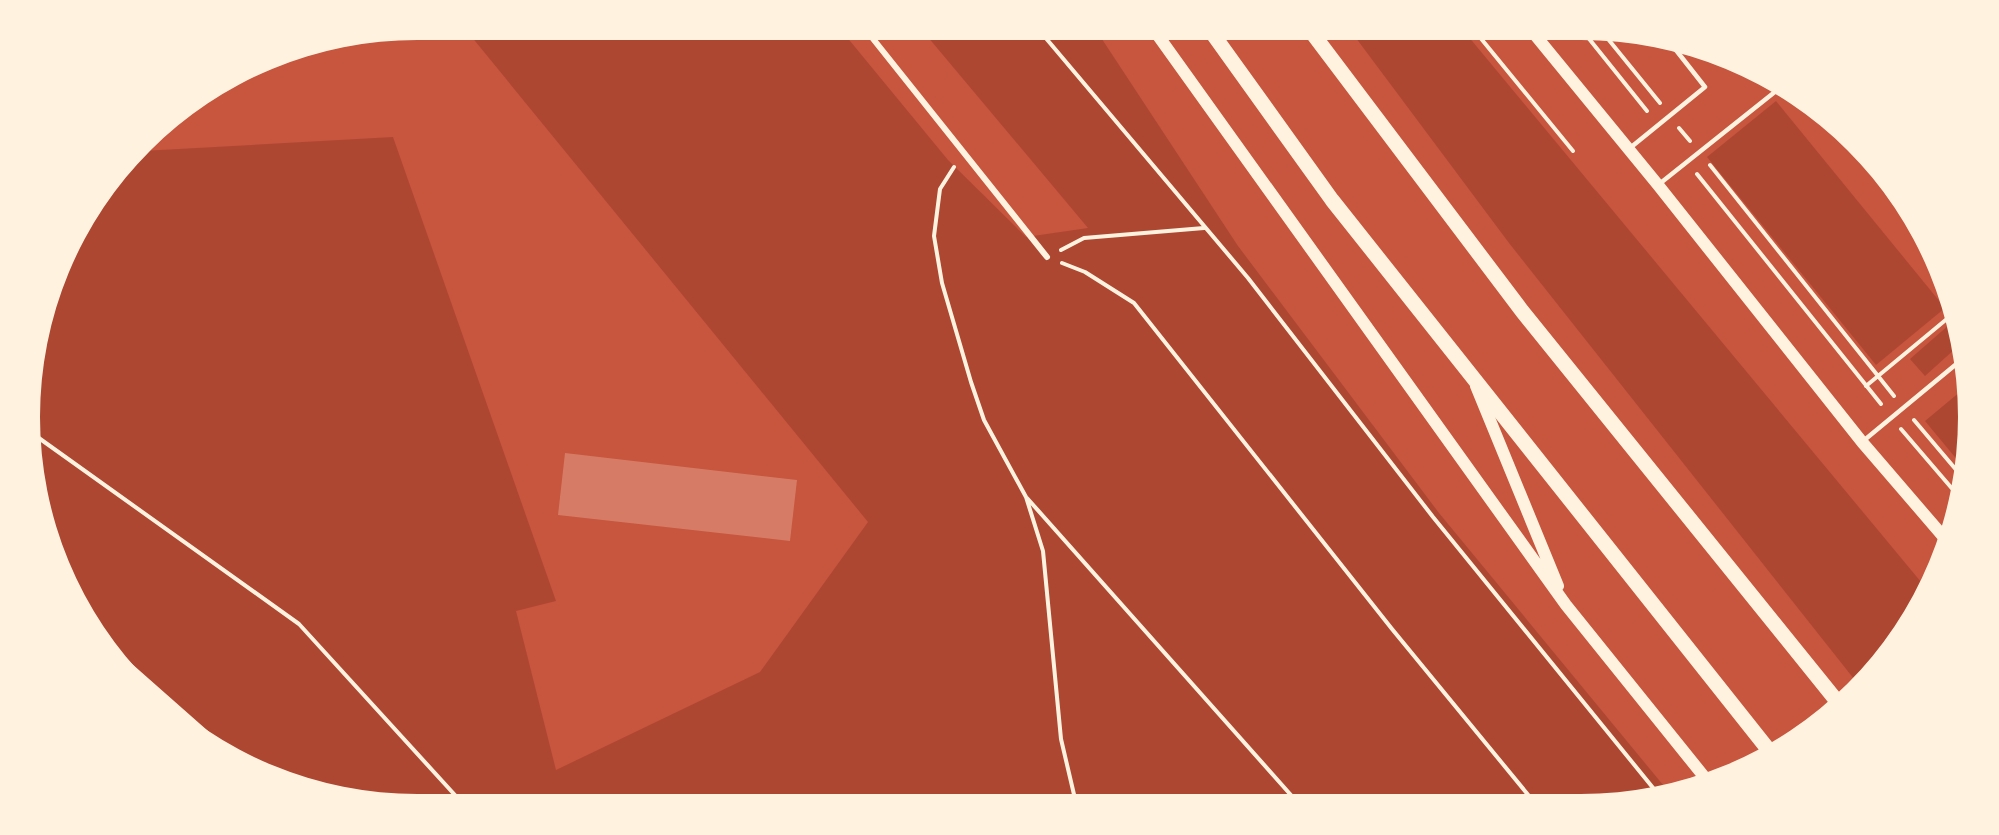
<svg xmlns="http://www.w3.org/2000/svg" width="1999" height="835" font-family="Roboto,sans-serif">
<rect width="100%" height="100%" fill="#c8553d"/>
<path fill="#ae4732" d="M466 30H841L948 160 1026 237 1088 228 922 30H1096L1238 246 1439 513 1668 791 1632 802 418 805 293 785 182 725 95 632 38 493 33 367 82 224 142 151 393 137 556 601 516 611 556 770 760 672 868 522Z
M1350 30H1463L1926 588 1904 632 1858 684 1509 243Z
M1776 101 1945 308 1876 365 1707 157Z
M1950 324 1956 348 1925 376 1910 359Z
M1967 386 1968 392 1959 462 1925 421Z"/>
<path fill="#d67c66" d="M565 453 797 480 790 541 558 515Z"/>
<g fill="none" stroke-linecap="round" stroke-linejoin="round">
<path stroke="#fff3e0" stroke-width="4" d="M1039 30 1248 278 1433 517 1658 794
M1474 30 1573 151
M1582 30 1647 111
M1604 34 1660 103
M1833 124 1884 188
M1679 128 1690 141
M1710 165 1894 396
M954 167 940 189 934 236 942 283 971 382 984 420 1026 497 1043 551 1061 739 1076 803
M1697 174 1881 404
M1061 250 1084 238 1204 228
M1062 263 1085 272 1134 303 1392 629 1534 802
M1866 386 1948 318
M1914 420 1958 472
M1901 429 1955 492
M36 436 299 624 464 805
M1027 498 1298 803
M103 641 222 746"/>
<path stroke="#fff3e0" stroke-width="4.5" d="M1630 148 1705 87 1672 45
M1658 185 1776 91
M1862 442 1960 361"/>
<path stroke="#fff3e0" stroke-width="6" d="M866 30 1047 257"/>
<path stroke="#fff3e0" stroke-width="12" d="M1154 30 1566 605 1706 779
M1531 30 1658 185 1862 442 1948 542
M1476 386 1558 586"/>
<path stroke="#fff3e0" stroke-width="15" d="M1210 30 1332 200 1771 753
M1310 30 1522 311 1840 705"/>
</g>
<path d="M0 0H1999V835H0ZM417 40H1581A377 377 0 0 1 1958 417V417A377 377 0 0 1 1581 794H417A377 377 0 0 1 40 417V417A377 377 0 0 1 417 40Z" fill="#fff3e0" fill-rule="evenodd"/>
</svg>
